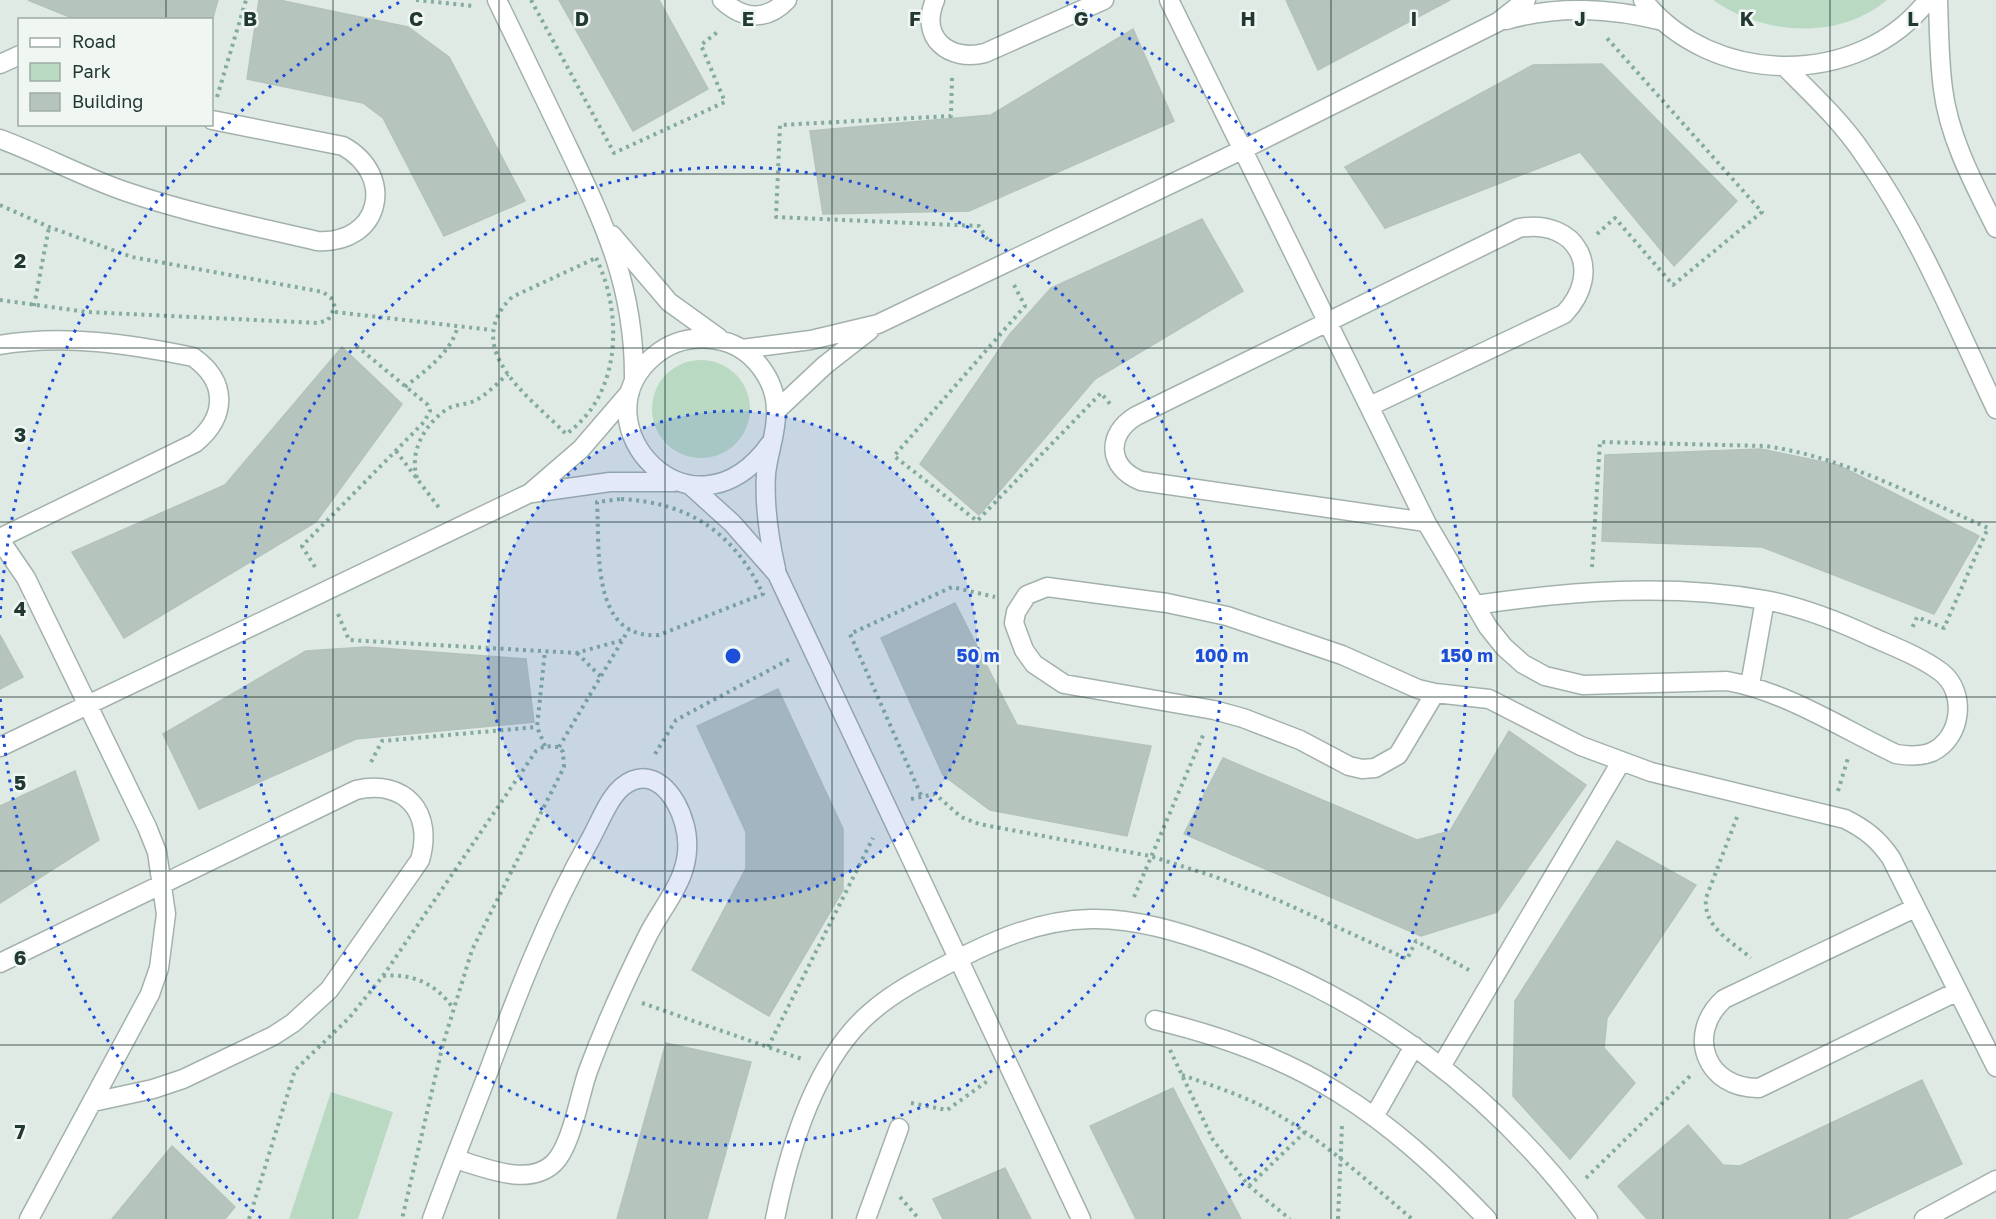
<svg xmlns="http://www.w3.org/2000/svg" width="1996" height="1219" font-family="'Golos Text',sans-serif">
<rect width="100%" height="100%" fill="#e0eae5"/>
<path fill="#bad9c3" d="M1713 0H1887C1838 41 1763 35 1713 0Z
M652 409a49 49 0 1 1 98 0a49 49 0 1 1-98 0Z
M331 1092 393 1112 358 1219H289Z"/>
<path fill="#b6c4be" stroke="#b3c2bc" stroke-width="1.5" d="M28 0H218L212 21 77 20Z
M259 0H279L408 27 449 57 525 201 444 236 383 118 363 103 247 79Z
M559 0H659L708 89 633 131Z
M1286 0H1450L1318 70Z
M1133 29 1174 121 969 211 823 214 810 131 991 115Z
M1602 64 1737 201 1674 266 1580 152 1385 228 1345 167 1533 65Z
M1202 219 1243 291 1095 379 979 515 920 464 1010 334 1051 288Z
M342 347 402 404 316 522 124 638 72 552 225 485Z
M1761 449 1838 465 1979 536 1934 614 1762 547 1602 541 1605 455Z
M955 603 1017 725 1151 746 1127 836 990 810 943 775 881 638Z
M0 635 23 677 0 689Z
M366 647 526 659 534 722 356 739 199 809 163 734 306 651Z
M778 689 843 829V890L769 1016 692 970 746 868V832L697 726Z
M1509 731 1586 785 1497 912 1421 936 1184 834 1223 758 1417 840 1450 831Z
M75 771 99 840 0 903V806Z
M1617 841 1696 885 1607 1018 1604 1048 1635 1083 1570 1159 1513 1096 1515 1001Z
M666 1043 751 1062 707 1219H617Z
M1922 1080 1962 1164 1846 1219H1647L1618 1186 1688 1125 1723 1165 1740 1166Z
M1173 1088 1241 1219H1136L1090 1126Z
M172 1146 235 1207 225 1219H112Z
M1005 1168 1031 1219H943L933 1199Z"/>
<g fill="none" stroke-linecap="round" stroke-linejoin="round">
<defs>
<path id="minor" d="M497 0C520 47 542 94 565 141 604 223 635 286 634 380
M722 0C743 20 767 21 787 0
M935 0C919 38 949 62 985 53L1104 0
M1169 0 1426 522 1488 627 1504 647 1523 664 1545 676 1583 685 1727 681C1787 692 1841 728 1896 754 1908 756 1920 757 1932 752 1962 738 1967 692 1941 672 1921 657 1895 647 1872 637 1838 621 1802 607 1765 600 1670 583 1570 591 1475 605
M1506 20C1559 5 1610 8 1663 21
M0 64 20 55
M0 139C43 155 83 177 127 192 189 213 253 226 317 241 380 245 397 176 343 146L212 120
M612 235 669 302 719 338
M0 345C63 334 131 344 193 357 227 381 228 416 195 443L0 538
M742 349 811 340 878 324 1244 149 1498 22 1526 0
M1370 406 1564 314C1605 271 1577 218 1519 228L1136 416C1106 434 1107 467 1141 481L1426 522
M776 411 825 365 870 330
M770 444C692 552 574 423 654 356 673 340 694 336 717 340 751 345 776 379 776 411 777 432 768 453 766 474 764 506 769 538 776 569
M690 485 732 523 777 574 1081 1219
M532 493 610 482H674
M0 540 26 578 147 827 157 852 166 914 159 968 150 994 29 1219
M1750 685 1765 600
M1435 693 1398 755 1375 768 1362 769 1349 766 1300 740 1243 718 1214 710 1064 684 1034 664 1024 650 1014 623 1016 612 1027 595 1047 587 1167 603 1227 616 1342 655 1418 689 1435 693 1489 699 1581 746 1651 772 1845 819C1865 829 1878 839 1891 858L1996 1067
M0 747 530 493 581 449 630 392
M1915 908 1724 999C1685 1034 1706 1089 1759 1088L1958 991
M0 963 356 790C405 779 434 812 420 860L329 990 293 1023 273 1036 183 1079 153 1089 93 1102
M1155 1020C1303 1055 1383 1111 1487 1219
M1442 1065 1621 762
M1375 1115 1414 1046
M432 1219C449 1172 468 1125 486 1078 516 997 547 916 590 840 599 824 608 799 622 787 652 762 677 796 684 823 689 839 688 858 682 874 674 896 657 916 647 937 625 981 605 1025 588 1071 579 1096 572 1145 554 1163 528 1188 484 1167 455 1159
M775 1219C789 1149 815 1060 871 1012 894 992 921 978 948 964 994 940 1039 920 1091 919 1135 918 1180 932 1222 947 1370 999 1495 1093 1588 1219
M866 1219 899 1128
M1924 1219 1996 1180"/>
<path id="tertiary" d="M1643 0C1712 87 1859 89 1928 0
M1938 0C1939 29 1939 59 1943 89 1949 138 1974 184 1996 228
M1785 67C1813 95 1842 122 1864 155 1919 233 1955 323 1996 409"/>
</defs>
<use href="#minor" stroke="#a3b1ac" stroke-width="21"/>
<use href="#tertiary" stroke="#a3b1ac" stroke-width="21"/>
<path stroke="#83ab9f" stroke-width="4" stroke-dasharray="3 4.5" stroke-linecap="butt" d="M416 0 474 6
M531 0 614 153 725 102 701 45 720 30
M952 78 951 116 780 125 776 217 979 226 989 242
M217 97 246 0
M0 205 49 227 132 257 323 292 331 298 335 307 328 320 318 323 87 312 0 300
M1597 234 1615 218 1673 285 1762 212 1605 36
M596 258C623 313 622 395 566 434 531 398 459 349 512 297Z
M1014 285 1025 306 894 456 977 521 1101 393 1110 404
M34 306 49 227
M335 312 492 330
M405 387C427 369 450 354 458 326
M396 451 440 509
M417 478C409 452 424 425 447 409 456 404 466 405 474 401 487 395 497 383 508 374
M621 499C690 503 733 532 763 594L659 635C590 640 600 549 597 502Z
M315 567 302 546 424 422 430 411 428 405 354 344
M1592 567 1600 442 1765 446C1844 457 1915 496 1988 528L1944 628 1917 617 1912 628
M338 614 349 640 576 653 623 640
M577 653 601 677
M545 746 537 727 545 651
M559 747 629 629
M655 754 676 720 790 659
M371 762 382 741 537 727
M1838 791 1848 758
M921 795 850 634 952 587 995 597
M911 799 935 794 961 817 979 824 1150 856 1216 877 1280 901 1407 959 1416 941 1469 970
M1737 817 1706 898C1703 927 1731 941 1751 958
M1134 897 1204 733
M383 976C413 973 436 984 453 1008
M642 1003 802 1059
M768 1047 873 838
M1170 1050 1213 1140 1249 1186 1290 1219
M1182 1075C1211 1085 1241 1095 1268 1109 1321 1138 1366 1180 1412 1219
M911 1103 947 1110 989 1080
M1586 1178 1690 1076
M1249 1186 1305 1132
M900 1197 919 1219
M249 1219 295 1070 349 1018 383 976 536 751 545 746 559 747 563 752 564 767 472 950 443 1044 402 1219
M1338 1219 1342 1125"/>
<use href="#minor" stroke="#fff" stroke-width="18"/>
<use href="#tertiary" stroke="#fff" stroke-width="18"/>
</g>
<path fill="none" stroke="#223833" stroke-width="1.5" stroke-opacity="0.55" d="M166 0V20M333 0V1219M499 0V1219M665 0V1219M832 0V1219M998 0V1219M1164 0V1219M1331 0V1219M1497 0V1219M1663 0V1219M1830 0V1219M166 124V1219M0 174H1996M0 348H1996M0 522H1996M0 697H1996M0 871H1996M0 1045H1996"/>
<circle cx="733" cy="656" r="245" fill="#1d4ed8" fill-opacity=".12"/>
<g fill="none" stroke="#1d4ed8" stroke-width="3" stroke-dasharray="3 6">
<circle cx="733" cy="656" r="245"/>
<circle cx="733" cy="656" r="489"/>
<path d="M261 1218A734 734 0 0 1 0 694M0 618A734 734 0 0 1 400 2M1066 2A734 734 0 0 1 1205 1218"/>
</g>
<g font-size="20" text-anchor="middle" font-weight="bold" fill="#223833" stroke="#f0f7f3" stroke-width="5" stroke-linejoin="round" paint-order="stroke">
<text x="250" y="26">B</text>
<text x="416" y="26">C</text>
<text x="582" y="26">D</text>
<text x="748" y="26">E</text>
<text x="915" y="26">F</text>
<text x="1081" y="26">G</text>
<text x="1248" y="26">H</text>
<text x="1414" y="26">I</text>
<text x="1580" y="26">J</text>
<text x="1747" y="26">K</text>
<text x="1913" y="26">L</text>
<text x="20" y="268">2</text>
<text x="20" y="442">3</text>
<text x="20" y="616">4</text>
<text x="20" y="790">5</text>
<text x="20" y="965">6</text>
<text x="20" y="1139">7</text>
</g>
<circle cx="733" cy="656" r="9" fill="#1d4ed8" stroke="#f0f7f3" stroke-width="3"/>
<g font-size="18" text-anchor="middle" font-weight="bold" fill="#1d4ed8" stroke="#f0f7f3" stroke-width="5" stroke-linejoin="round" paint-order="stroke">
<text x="978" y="662">50 m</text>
<text x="1222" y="662">100 m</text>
<text x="1467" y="662">150 m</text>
</g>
<rect x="18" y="18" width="195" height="108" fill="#f0f7f3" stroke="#9eaba6" stroke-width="1.5"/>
<rect x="30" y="38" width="30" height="9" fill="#ffffff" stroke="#9eaba6" stroke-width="1.5"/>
<text x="72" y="48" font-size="18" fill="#223833">Road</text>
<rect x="30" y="63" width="30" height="18" fill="#bad9c3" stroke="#9eaba6" stroke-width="1.5"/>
<text x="72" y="78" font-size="18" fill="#223833">Park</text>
<rect x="30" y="93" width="30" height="18" fill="#b6c4be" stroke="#9eaba6" stroke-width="1.5"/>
<text x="72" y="108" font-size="18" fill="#223833">Building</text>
</svg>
